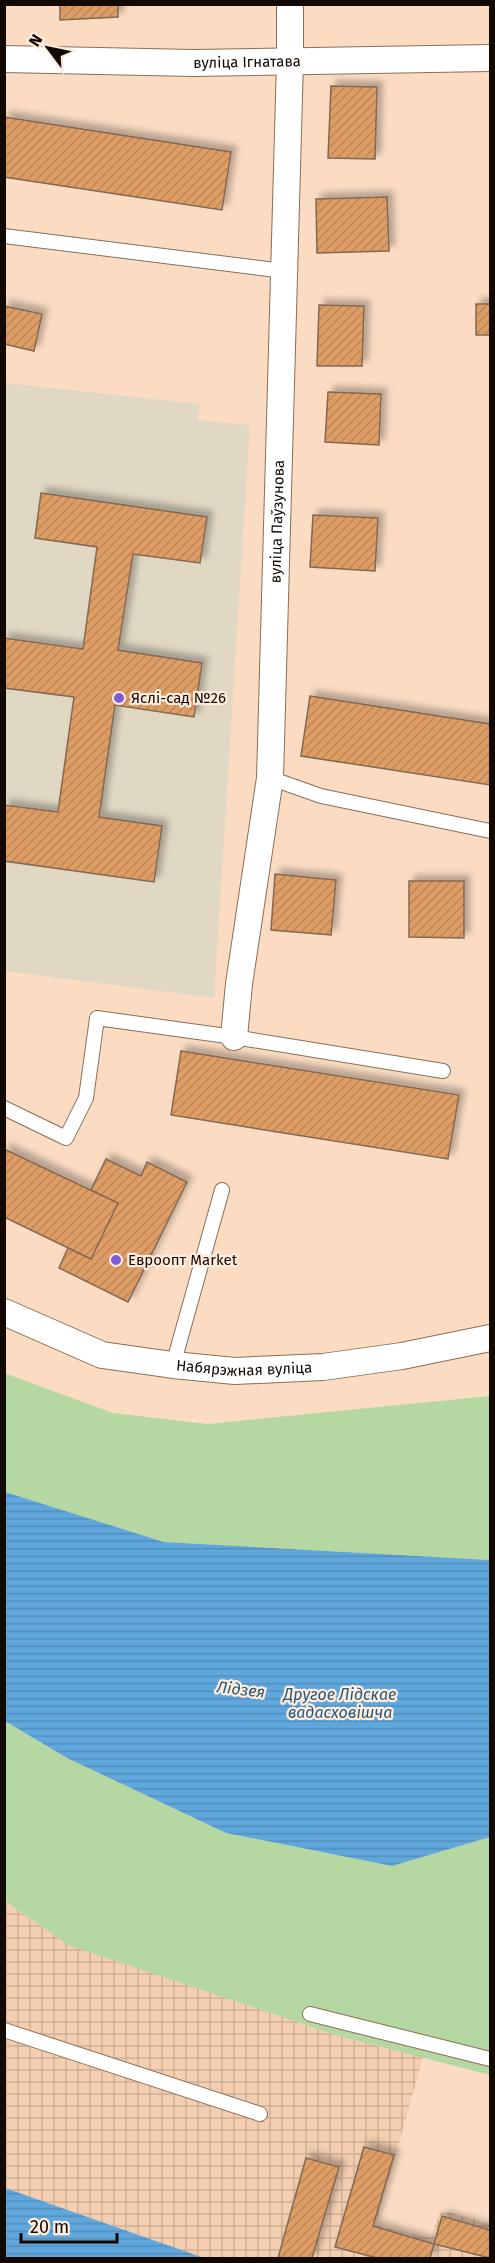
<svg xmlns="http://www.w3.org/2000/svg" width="495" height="2263" font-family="'Fira Sans',sans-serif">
<defs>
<pattern id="industrial-grid" width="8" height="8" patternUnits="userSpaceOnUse" patternTransform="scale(1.5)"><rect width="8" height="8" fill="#f3ceb0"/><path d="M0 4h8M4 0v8" fill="none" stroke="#cfb096"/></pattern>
<pattern id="water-rules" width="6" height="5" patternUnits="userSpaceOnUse" patternTransform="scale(1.5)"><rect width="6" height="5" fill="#5fa7dc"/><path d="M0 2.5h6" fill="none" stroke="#528ebb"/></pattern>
<pattern id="building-hatch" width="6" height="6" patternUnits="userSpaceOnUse" patternTransform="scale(1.5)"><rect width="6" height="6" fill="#de9d65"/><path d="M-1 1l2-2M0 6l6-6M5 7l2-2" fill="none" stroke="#be8656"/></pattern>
<filter id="shadow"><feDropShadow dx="5.5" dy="-5.5" stdDeviation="3" flood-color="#0004"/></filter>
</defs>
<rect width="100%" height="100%" fill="#fbdcc3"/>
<path fill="url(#industrial-grid)" d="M4 1901 69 1945 339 2036 423 2057 376 2225 431 2238 441 2210 490 2224V2258H5Z"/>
<path fill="#e0d8c3" d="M5 383 200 404 197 420 250 425 214 998 5 971Z"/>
<path fill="#b5d8a2" d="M4 1373 113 1413 207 1424 490 1396V1560L164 1542 5 1492Z
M5 1721 67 1758 226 1833 392 1866 490 1837V2075L339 2036 68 1945 5 1901Z"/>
<path fill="url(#water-rules)" d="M5 1492 164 1542 490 1560V1837L392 1866 226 1833 67 1758 5 1721Z
M4 2188H5L204 2258H5Z"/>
<path fill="url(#building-hatch)" stroke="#836852" stroke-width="1.5" filter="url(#shadow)" d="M60 4H118V17L60 20Z
M331 86 377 87 375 159 328 158Z
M4 117 231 152 222 210 4 177Z
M387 197 389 251 317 253 316 199Z
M476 304H490V335H476Z
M319 305 364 306 362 366H317Z
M4 306 42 314 34 351 4 344Z
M328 392 381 394 379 445 325 442Z
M41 493 207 517 200 563 133 554 118 650 202 663 194 717 115 705 99 817 162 826 154 882 4 861V805L58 812 74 697 4 688V638L83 649 97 547 35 538Z
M313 515 378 518 375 571 310 567Z
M310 696 490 724V785L301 756Z
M275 874 336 880 331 935 271 930Z
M409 881H464V938L409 937Z
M181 1051 459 1095 448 1159 171 1115Z
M4 1149 118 1203 91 1259 4 1217Z
M106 1159 141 1176 147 1162 187 1182 128 1302 59 1268 68 1248 91 1259 118 1203 91 1190Z
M364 2147 394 2155 373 2226 434 2244 430 2258H377L335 2247Z
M306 2158 339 2167 312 2258H278Z
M442 2216 490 2230V2258L434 2244Z"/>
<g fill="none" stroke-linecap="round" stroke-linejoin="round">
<defs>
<path id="service" d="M4 236 284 271
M270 778 321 796 490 831
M4 1108 66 1138 86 1098 97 1018 234 1037 443 1071
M173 1365 222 1190
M310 2014 490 2059
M4 2030 260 2114"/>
<g id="minor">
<path id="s1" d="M4 59 193 63 490 58"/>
<path id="s2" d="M234 1037 239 984 270 778 290 61V4"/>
<path id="s3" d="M4 1312 102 1355 173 1365 235 1371 323 1367 402 1356 490 1338"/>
</g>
</defs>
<use href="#service" stroke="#896e57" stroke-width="16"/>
<use href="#minor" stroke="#896e57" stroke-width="28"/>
<use href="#service" stroke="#fff" stroke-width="14"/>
<use href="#minor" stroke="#fff" stroke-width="26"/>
</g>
<g fill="#7e5dd7" stroke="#ffecdd" stroke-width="2">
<circle cx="119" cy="698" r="6"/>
<circle cx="116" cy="1260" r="6"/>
</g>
<g text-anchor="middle" stroke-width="4.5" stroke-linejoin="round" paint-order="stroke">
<g font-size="15" fill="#130903" stroke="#ffecdd">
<text dy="5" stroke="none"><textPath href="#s1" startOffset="243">вуліца Ігнатава</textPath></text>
<text dy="5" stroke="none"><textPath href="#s2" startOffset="518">вуліца Паўзунова</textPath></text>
<text dy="5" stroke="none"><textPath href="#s3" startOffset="250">Набярэжная вуліца</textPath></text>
</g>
<g font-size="15" fill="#130903" stroke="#ffecdd" text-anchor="start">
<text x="131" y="703">Яслі-сад №26</text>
<text x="128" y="1265">Евроопт Market</text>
</g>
<g font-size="16" font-style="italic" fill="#255a7e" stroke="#ffecdd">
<text transform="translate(241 1689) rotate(7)" y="6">Лідзея</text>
<text x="340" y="1700">Другое Лідскае<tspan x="340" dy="18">вадасховішча</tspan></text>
</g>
</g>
<rect width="495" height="2263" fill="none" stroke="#130903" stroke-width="12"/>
<g transform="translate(48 48) rotate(302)" stroke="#ffecdd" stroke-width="4.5" paint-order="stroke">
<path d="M0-4.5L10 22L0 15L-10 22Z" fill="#130903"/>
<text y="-9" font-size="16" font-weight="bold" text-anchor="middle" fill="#130903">N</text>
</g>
<path d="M21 2233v9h96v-9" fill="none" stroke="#130903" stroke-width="3"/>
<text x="30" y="2233" font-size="18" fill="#130903" stroke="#ffecdd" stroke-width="4.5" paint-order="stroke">20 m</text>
</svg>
